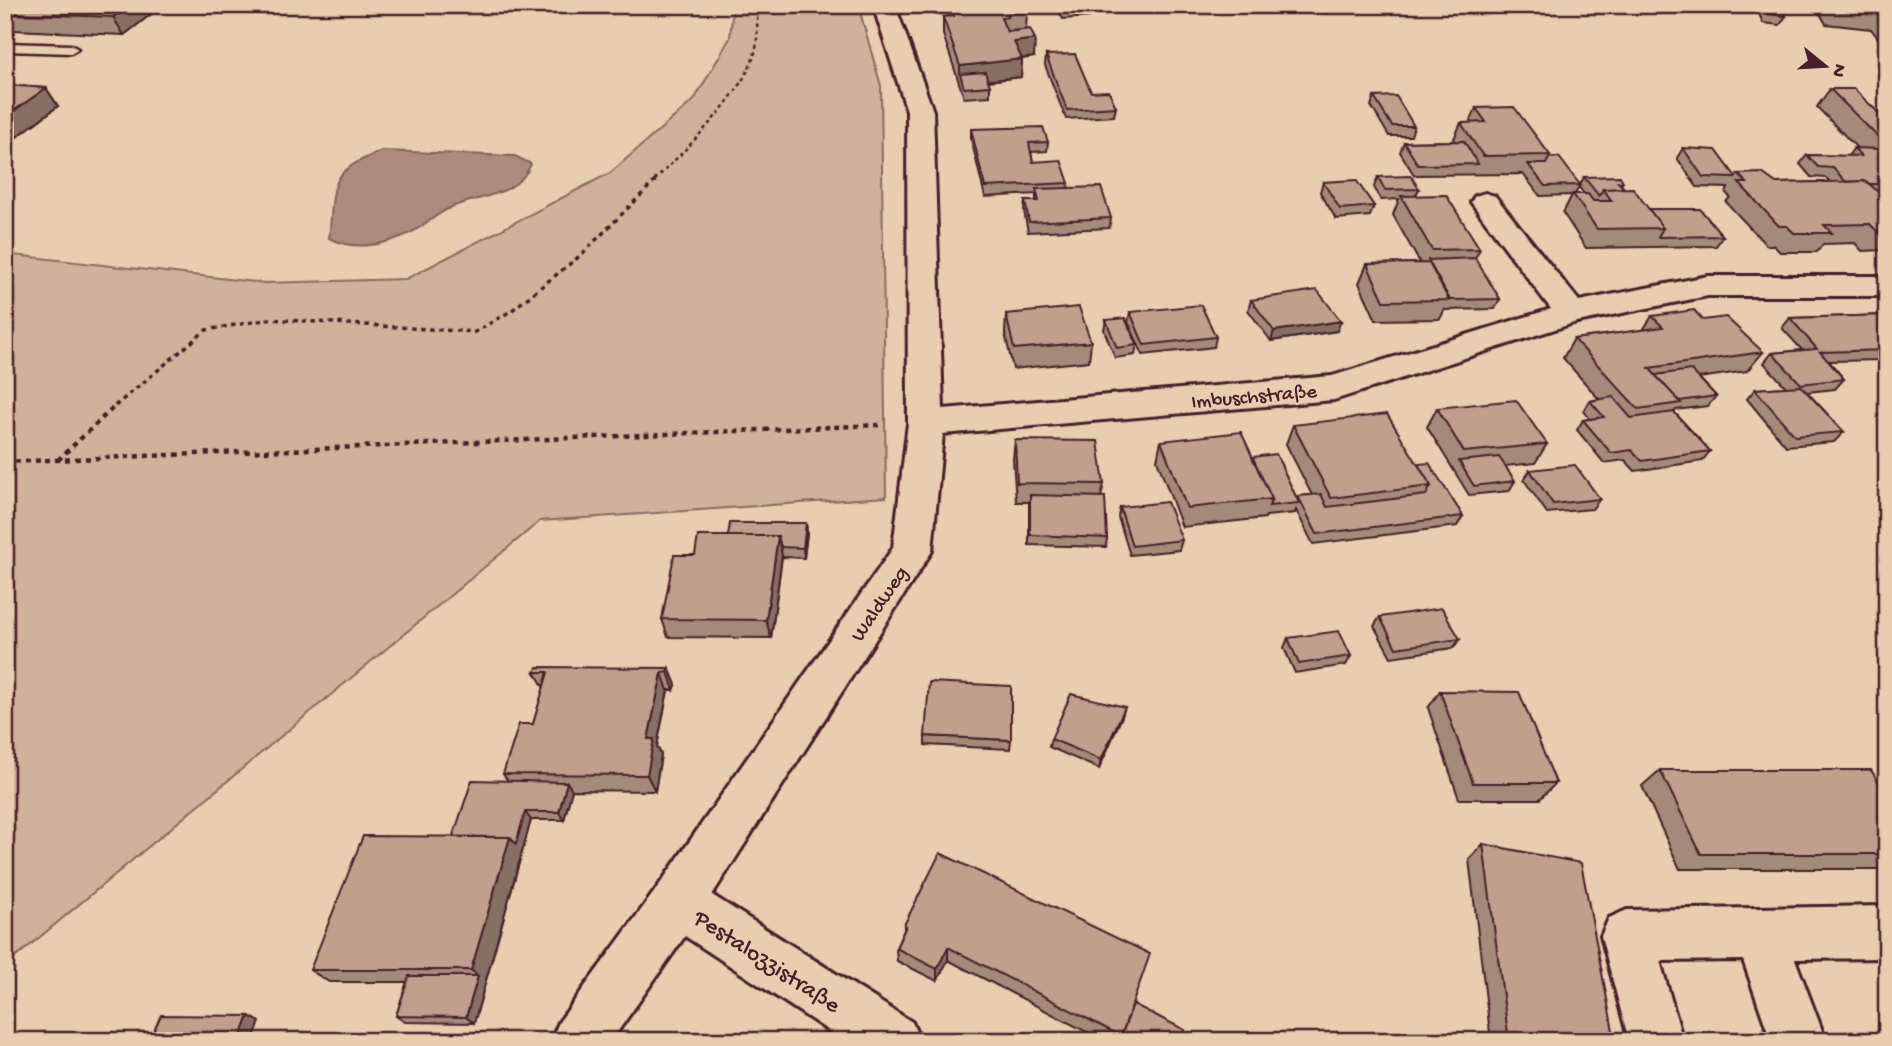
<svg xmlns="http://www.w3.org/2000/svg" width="1892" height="1046" font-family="'Gochi Hand',sans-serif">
<rect width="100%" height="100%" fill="#e7ceaf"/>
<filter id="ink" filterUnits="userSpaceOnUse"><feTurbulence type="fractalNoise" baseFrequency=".0143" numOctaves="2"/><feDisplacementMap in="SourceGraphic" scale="14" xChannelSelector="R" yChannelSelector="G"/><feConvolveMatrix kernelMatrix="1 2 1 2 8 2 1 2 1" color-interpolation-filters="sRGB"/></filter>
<g filter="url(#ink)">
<path fill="#ceb299" stroke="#8c6862" stroke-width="2" d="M733 5H858L881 86 886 497 540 521 5 966V254L265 283 406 279 610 173 694 100 730 38Z"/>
<path fill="#ab8c7c" stroke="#84605c" stroke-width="2" d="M382 151 515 156 531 164C519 195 481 196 454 206 438 212 426 225 412 232 385 245 356 252 329 238 335 185 326 172 382 151Z"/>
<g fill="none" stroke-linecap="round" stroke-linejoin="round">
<defs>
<path id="service" d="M5 43 71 45 78 49 71 53 5 51Z"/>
<path id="minor" d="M873 5H895L933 111 943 409 1332 376 1551 309 1471 202 1475 196 1485 193 1495 196 1579 301 1708 276H1887V296H1708L1577 322 1334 400 943 434 932 551 712 895 912 1022 920 1041H844L685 936 611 1041H551L559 1022 660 884 893 548 908 423 907 111Z
M1887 906V958L1795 959 1826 1041H1771L1743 960 1660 961 1683 1041H1629L1601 936 1609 918 1627 910Z"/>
</defs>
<use href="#service" stroke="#4a1f2b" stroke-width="5"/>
<use href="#minor" stroke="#4a1f2b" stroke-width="6"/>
<path stroke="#4a1f2b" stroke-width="2.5" stroke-dasharray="3.5 3.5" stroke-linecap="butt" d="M655 180C685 150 748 90 756 48 758 35 757 19 757 5"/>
<path stroke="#4a1f2b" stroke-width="3.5" stroke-dasharray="4.5 4.5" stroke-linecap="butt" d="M115 406 206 330 270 319 475 332 511 311 581 255 657 179"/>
<path stroke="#4a1f2b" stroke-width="4.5" stroke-dasharray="5 5" stroke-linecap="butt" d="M58 460 117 404
M5 462 879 425"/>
<use href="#service" fill="#e7ceaf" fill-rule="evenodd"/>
<use href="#minor" fill="#e7ceaf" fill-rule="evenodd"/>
</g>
<path fill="#a38a79" stroke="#4a1f2b" stroke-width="2" d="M5 5H163L124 35 14 30 5 18Z
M948 5H1023L1027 12 1026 30 1008 31 1034 57 1022 59 1021 77 988 81 990 86V96L964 98 943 34V17L948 16Z
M1055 5H1090L1091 8 1090 17 1063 19Z
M1755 5H1781L1786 16 1780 25 1763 23Z
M1815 5H1887V39L1878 38 1871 29 1826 24Z
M1046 55 1091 92 1116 107 1114 116 1066 119 1045 65Z
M5 85 46 88 58 106 10 142H5Z
M1830 89 1887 121V185L1880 194 1887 200V250L1862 251 1855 243 1823 244 1817 252H1780L1773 245H1766L1726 202 1730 197 1726 193 1728 188 1697 187 1677 158 1683 148 1736 177 1738 174 1776 183 1830 182 1826 178 1811 177 1800 164 1807 155 1848 156 1854 148H1857L1817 107Z
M1374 97 1414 126 1411 136H1389L1371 106Z
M1476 108 1550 155 1549 158 1580 185 1575 194H1584L1579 187 1584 177 1623 182 1621 185 1624 188 1649 209 1723 236 1716 246 1586 248 1563 213 1572 195 1540 196 1523 174 1414 175 1400 152 1404 142 1453 141 1461 123H1470Z
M971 129 1048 142 1047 151 1031 152 1033 162 1069 183 1068 188 1111 218 1109 228 1028 232 1024 211 1025 201H1036V194L985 197 971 139Z
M1378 177 1419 189 1416 195 1480 249 1475 258 1500 299 1495 309 1445 310V309L1440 319 1376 320 1359 283 1367 264 1420 263 1393 215 1399 199 1381 200 1374 187Z
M1323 182 1374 206 1370 216 1336 219 1320 192Z
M1251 300 1337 331 1271 341 1248 310Z
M1130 312 1216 337 1214 347 1143 355 1128 322Z
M1006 314 1091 342 1089 361 1013 369 1005 333Z
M1887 315V360L1829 361 1844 379 1835 389 1807 392 1844 432 1834 442 1786 446 1747 399 1755 389 1786 387 1764 363 1772 353 1802 350 1782 328 1790 318Z
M1652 316 1703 320 1763 352 1747 371 1699 378 1716 396 1708 406 1676 410 1674 412 1710 451 1702 461 1635 471 1625 460 1604 463 1577 430 1583 420 1590 419 1584 411 1590 401 1599 399 1563 358 1574 339 1643 330Z
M1106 320 1137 345 1135 355 1115 358 1104 330Z
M1437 408 1547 444 1535 463 1505 466 1515 481 1509 491 1469 495 1427 427Z
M1293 425 1418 464 1463 516 1457 526 1313 544 1296 510 1295 513 1266 516 1265 518 1182 527 1157 460 1161 441 1252 457 1297 499 1298 496 1312 495 1286 444Z
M1015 440 1104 484 1101 497 1107 538 1106 547 1029 545V502H1016L1013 459Z
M1530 470 1600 499 1592 509 1547 513 1524 480Z
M1120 507 1182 540 1179 550 1130 555 1118 517Z
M806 523 807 533 804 558 782 557 771 638 668 637 662 619 695 555 728 536Z
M1380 617 1460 639 1453 648 1391 657 1374 626Z
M1288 638 1351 656 1346 665 1295 673 1284 648Z
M669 668 676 685 674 690H668L657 746 661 755 655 791 572 790 564 820H531L474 1023 405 1022 396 1016 407 982H329L310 970 453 837 508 781 503 774 533 724 544 688 535 672Z
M1440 691 1556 783 1540 799H1459L1428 708Z
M1122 716 1099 769 1049 747 1051 739Z
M925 736 1011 740 1010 749 925 745Z
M1660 770 1887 795V869H1680L1642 786Z
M1483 844 1615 1041H1491L1469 859Z
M904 925 1131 1008 1182 1041H1104L948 960 937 981 897 961 896 948 904 930Z
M1887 1029V1041H1859V1040Z"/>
<path fill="#857063" stroke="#4a1f2b" stroke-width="2" d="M130 5H163L124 35 113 17Z
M1035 39 1034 57 1013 60 1014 42Z
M1022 59 1021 77 963 83 960 74V66Z
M46 88 58 106 10 142 5 135V117Z
M1887 176V184L1880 177Z
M1341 321 1337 331 1271 341 1274 331Z
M806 523 807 533 804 558 803 548Z
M778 536 782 555 771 638 766 620Z
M669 668 676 685 674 690 668 672Z
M662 673 668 690 657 746 661 755 655 791 647 775 648 739Z
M1125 707 1122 716 1099 769 1101 760Z
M567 782 572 790 564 820 559 812Z
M525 812 531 820 474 1023 466 1017 478 976 471 970 510 837Z
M948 947V960L937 981V969Z
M249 1016 260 1022 252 1041H239Z"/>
<path fill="#bea08d" stroke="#4a1f2b" stroke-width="2" d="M13 5H130L113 17 5 13V10Z
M950 5H1023L1027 12 1006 14 1008 17 1001 18 1007 32 1030 29 1035 39 1014 42 1022 59 960 66 943 17 954 16Z
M1061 5H1090L1091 8 1064 10Z
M1764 5H1781L1786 16 1768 14Z
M1837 5H1879L1883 11 1837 6Z
M1879 5H1887V29H1884L1878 20 1883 11Z
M1075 54 1091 92 1109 91 1116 107 1067 110 1046 55Z
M985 72 990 86 964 88 960 74Z
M5 85 46 88 5 117Z
M1830 89H1854L1887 121V141L1881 140Z
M1396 96 1414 126H1392L1374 97Z
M1514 107 1550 155 1483 156 1461 123 1486 122 1476 108Z
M1043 127 1048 142 1029 143 1033 162 1061 160 1069 183 985 187 971 129Z
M1464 141 1478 164 1418 165 1404 142Z
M1683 148 1716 150 1736 177 1735 178 1703 177Z
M1854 148 1880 149 1887 156V176L1880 177 1887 184H1869L1866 181 1846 182 1833 168 1818 167 1807 155 1861 156Z
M1559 157 1580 185 1545 186 1528 164H1546L1549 158Z
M1762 173 1776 183 1866 181 1887 200V231L1878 232 1870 224 1824 225 1832 233H1794L1787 226H1779L1739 183H1747L1738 174Z
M1411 176 1419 189 1385 190 1378 177Z
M1620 176 1623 182H1618L1624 188 1603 189 1599 196 1584 177Z
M1356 180 1374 206 1340 209 1323 182Z
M1101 187 1111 218 1029 222 1025 201H1039L1036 189Z
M1633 188 1663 228 1597 229 1573 194H1588L1593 201H1612L1603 189Z
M1446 195 1480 249 1432 250 1401 196Z
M1649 209H1700L1723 236 1658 237 1663 228Z
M1475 258 1500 299 1450 300 1428 260Z
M1429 263 1449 300 1384 301 1367 264Z
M1317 290 1341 321 1274 331 1251 300Z
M1201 305 1216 337 1144 345 1130 312Z
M1079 307 1091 342 1014 349 1006 314Z
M1694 310 1703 320 1726 317 1763 352 1649 368 1681 403 1638 409 1574 339 1663 327 1652 316Z
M1887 315V350L1820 352 1844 379 1801 384 1772 353 1817 349 1790 318Z
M1125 318 1137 345 1117 348 1106 320Z
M1691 370 1716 396 1679 401 1655 375Z
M1801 386 1844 432 1795 436 1755 389Z
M1613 397 1631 418 1674 412 1710 451 1642 461 1632 450 1611 453 1583 420 1604 417 1590 401Z
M1516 400 1547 444 1464 452 1437 408Z
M1387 414 1431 486 1331 498 1293 425Z
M1241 432 1272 499 1187 508 1161 441Z
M1015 440 1098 441 1104 484 1017 483Z
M1276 454 1299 503 1269 506 1272 499 1252 457Z
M1499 457 1515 481 1474 486 1459 461Z
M1429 463 1463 516 1317 534 1298 496 1321 494 1327 507 1426 495 1431 486 1418 464Z
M1575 465 1600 499 1553 504 1530 470Z
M1030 495 1105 497 1107 538 1030 535Z
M1167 502 1182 540 1132 546 1120 507Z
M730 523H806L803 548 781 547 778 536H728Z
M698 536H778L766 620 662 619 674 555H695Z
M1442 608 1460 639 1396 648 1380 617Z
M1339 631 1351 656 1299 664 1288 638Z
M537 667 669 668 668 672 662 673 648 739H654L647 775 503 774 519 724H533L548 672H535Z
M929 682 1011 686V740L925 736Z
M1440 691 1519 692 1556 783H1473Z
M1071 694 1125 707 1101 760 1051 739Z
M1660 770H1871L1887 795V854H1701Z
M472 780 567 782 559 812H525L516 844 510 837H453Z
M363 836 510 837 471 970H310Z
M1483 844 1581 863 1615 1041H1509Z
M940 853 1150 954 1121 1036 948 947 937 969 896 948 906 926 904 925Z
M409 976H478L466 1017 396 1016Z
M1133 1004 1185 1030 1182 1041H1129L1121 1037Z
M161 1015 249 1016 239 1041H149Z"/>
</g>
<g text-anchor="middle" stroke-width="5" stroke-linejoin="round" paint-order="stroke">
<g font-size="21" fill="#4a1f2b" stroke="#e7ceaf">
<text transform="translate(1254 395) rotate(-5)" y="7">Imbuschstraße</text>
<text transform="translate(878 603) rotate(-56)" y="7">Waldweg</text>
</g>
<g font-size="24" fill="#4a1f2b" stroke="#e7ceaf">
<text transform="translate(768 960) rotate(33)" y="8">Pestalozzistraße</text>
</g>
</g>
<rect width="1892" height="1046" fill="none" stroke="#e7ceaf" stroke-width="28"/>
<rect x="14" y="14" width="1864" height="1018" fill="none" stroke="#4a1f2b" stroke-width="2.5" filter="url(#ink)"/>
<g transform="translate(1825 66) rotate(108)" stroke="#e7ceaf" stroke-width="5" paint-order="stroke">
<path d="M0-5L12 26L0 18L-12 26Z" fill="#4a1f2b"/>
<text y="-10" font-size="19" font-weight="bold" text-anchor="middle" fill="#4a1f2b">N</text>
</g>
</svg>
